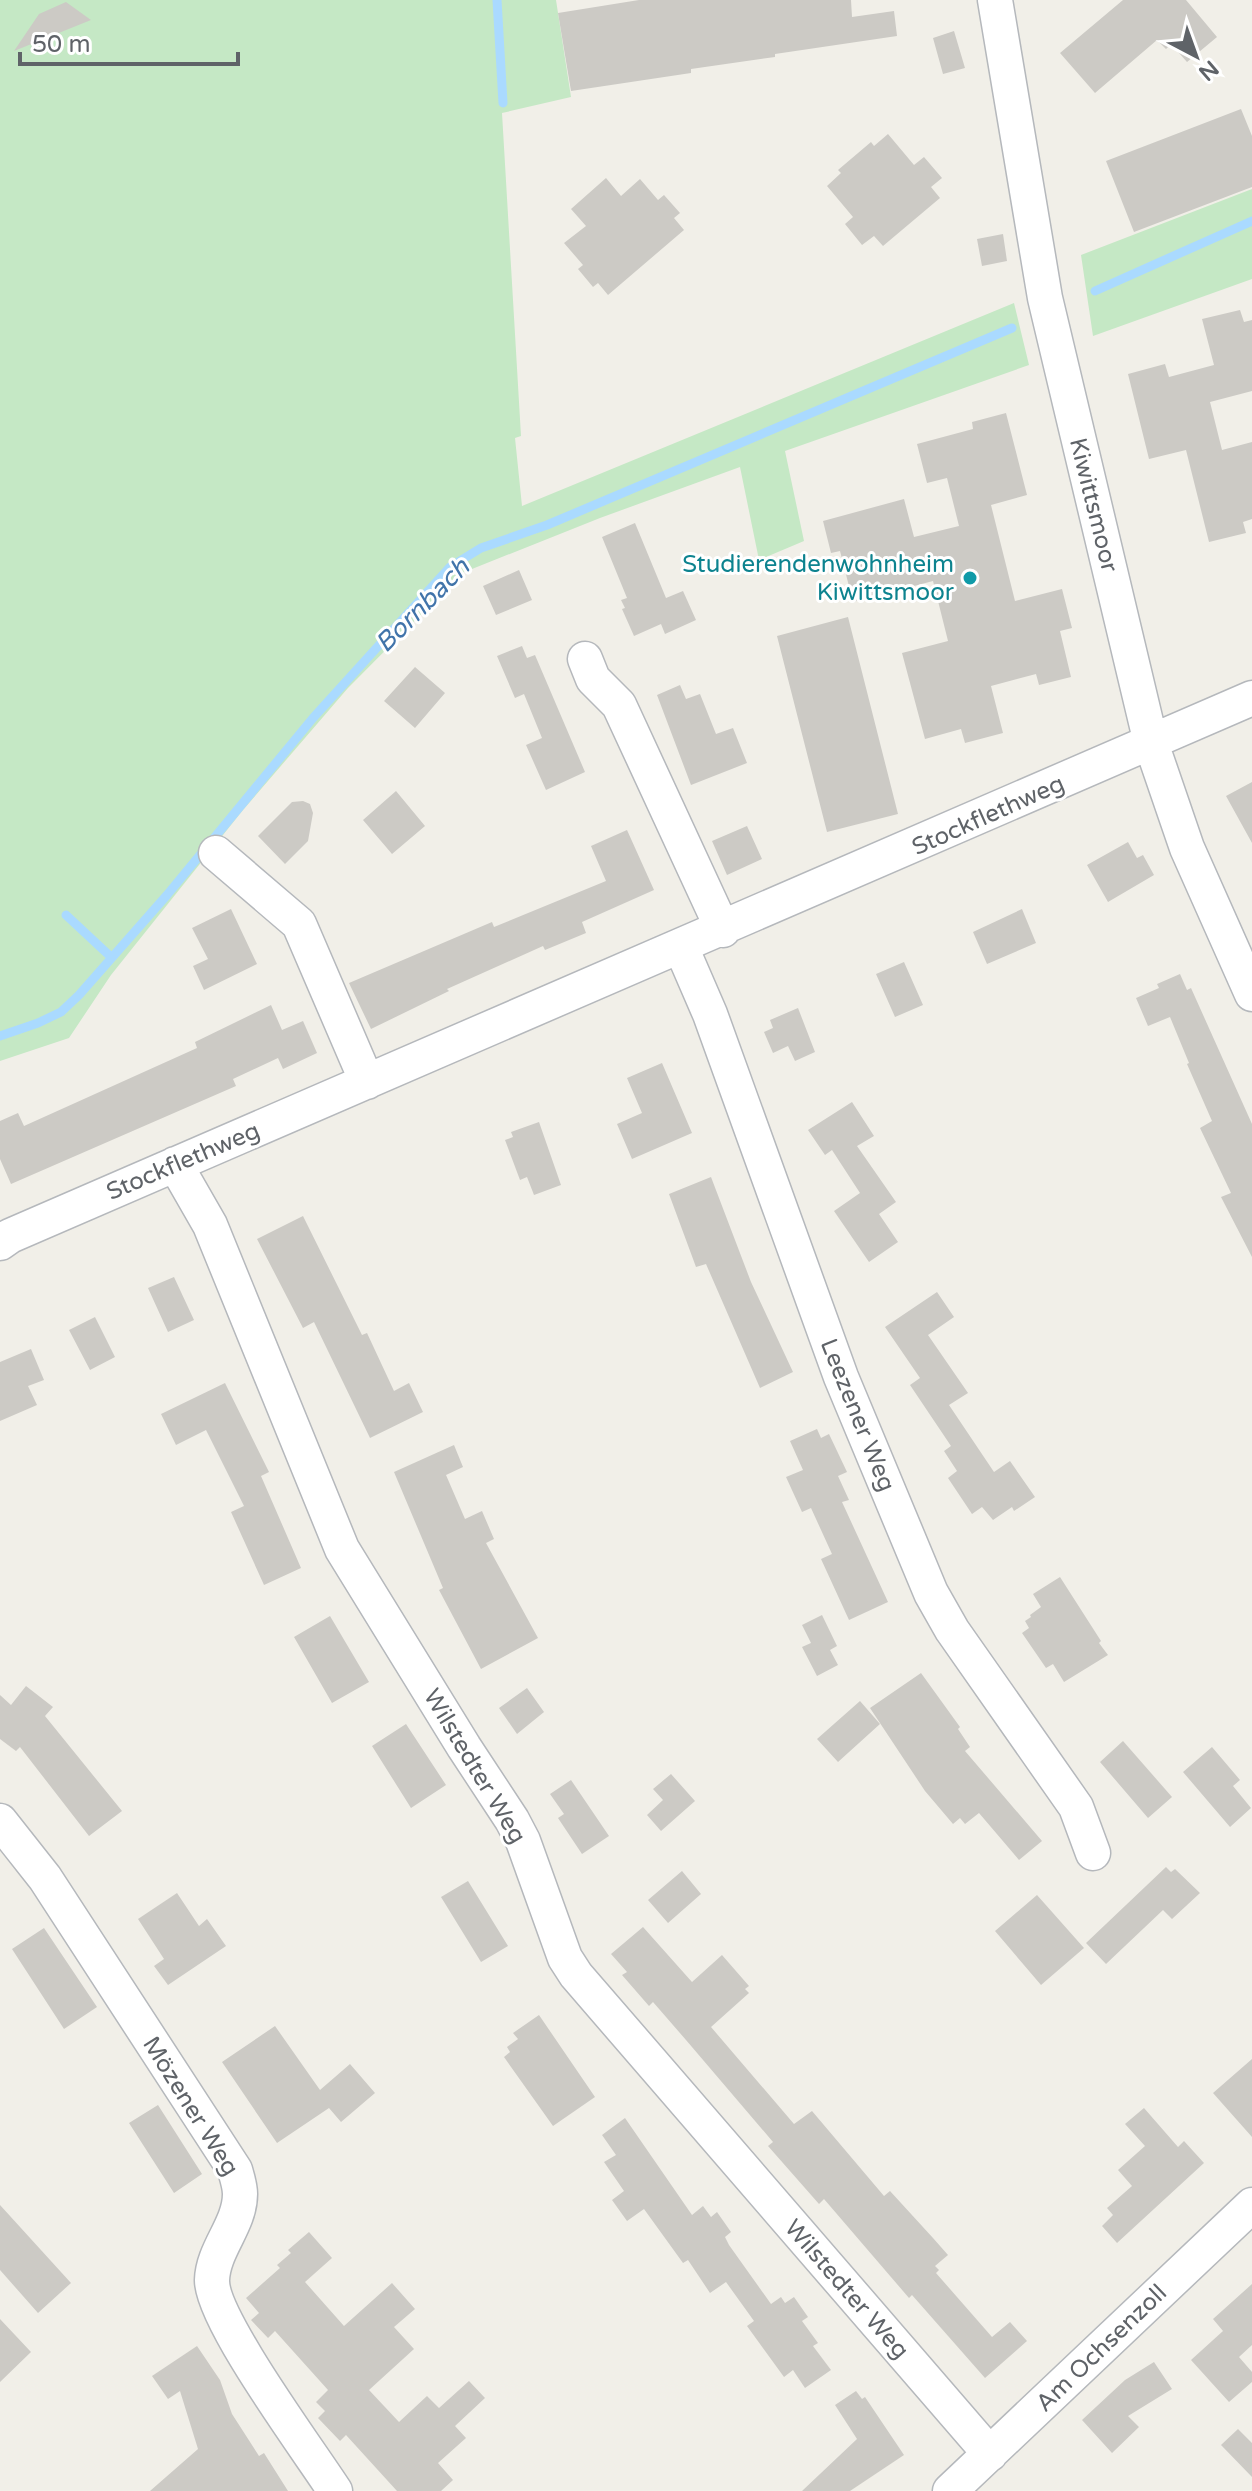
<svg xmlns="http://www.w3.org/2000/svg" width="1252" height="2491" font-family="'Varela Round',sans-serif">
<rect width="100%" height="100%" fill="#f1efe8"/>
<path fill="#c5e8c5" d="M0 0H556L571 97 502 113 521 436 515 438 522 506 1014 303 1029 365 785 451 804 541 759 560 740 467 600 518 462 573 348 688 243 810 111 975 69 1038 0 1061Z
M1252 189V279L1093 336 1081 255Z"/>
<g fill="none" stroke-linecap="round" stroke-linejoin="round">
<path stroke="#aadaff" stroke-width="9" d="M497 0 503 103
M1095 291 1252 221
M66 915 111 957
M0 1036 38 1023 61 1012 79 995 167 895 313 718 450 567 481 548 547 525 1012 328"/>
</g>
<path fill="#cccac5" d="M639 0H851L852 17 894 11 897 36 775 54V57L691 69V73L571 91 558 13Z
M1123 0H1186L1217 37 1187 62 1171 44 1166 49 1157 40 1095 93 1060 53Z
M66 2 91 20 14 51 39 14Z
M954 31 965 68 943 74 933 38Z
M1241 109 1252 136V187L1134 232 1106 161Z
M888 134 914 165 924 157 942 178 931 187 940 198 883 246 874 236 862 245 845 224 853 217 827 186 841 173 838 170 871 142 874 146Z
M606 178 621 196 640 179 658 200 664 195 680 213 674 218 684 230 608 295 598 283 593 287 578 269 583 265 564 243 586 226 571 209Z
M1003 234 1007 261 982 266 977 239Z
M1240 310 1244 322 1252 320V391L1210 402 1222 450 1252 442V519L1243 522 1246 533 1209 542 1186 450 1149 459 1128 374 1165 364 1169 377 1214 365 1202 319Z
M1006 413 1027 495 991 505 1015 601 1062 589 1072 628 1060 631 1071 677 1039 685 1036 674 991 686 1003 733 965 743 961 729 925 739 902 653 948 641 933 581 853 602 840 551 831 553 823 521 904 499 914 537 959 526 947 478 927 483 917 444 973 429 972 422Z
M635 523 666 598 683 591 696 620 665 634 661 624 634 636 622 609 625 608 621 600 627 598 602 537Z
M519 570 532 600 496 615 483 586Z
M848 617 898 814 827 832 777 636Z
M522 646 527 658 535 655 585 772 546 790 526 745 542 738 524 694 515 698 497 656Z
M415 667 445 693 415 728 384 701Z
M680 685 686 699 700 694 716 734 733 728 747 763 691 785 657 695Z
M1252 782V843L1226 796Z
M396 791 425 826 392 854 363 820Z
M303 801 310 804 313 813 308 841 285 864 258 836 292 802Z
M747 826 762 859 727 875 712 841Z
M627 830 654 890 582 922 586 933 545 950 543 946 447 989 449 991 371 1029 349 983 492 922 494 927 606 881 591 846Z
M1128 842 1137 858 1143 855 1154 875 1108 902 1087 865Z
M231 909 257 964 204 990 193 966 208 959 192 928Z
M1022 909 1036 943 987 964 973 932Z
M904 962 923 1005 895 1017 876 974Z
M1180 974 1187 990 1191 988 1252 1124V1257L1221 1197 1231 1193 1200 1128 1212 1121 1187 1064 1189 1063 1170 1017 1148 1026 1136 998 1159 988 1157 984Z
M271 1005 282 1030 303 1021 317 1053 283 1069 278 1058 233 1079 236 1086 11 1184 0 1159V1121L18 1113 24 1126 197 1048 195 1042Z
M798 1008 815 1052 795 1061 788 1046 773 1053 764 1032 773 1028 770 1020Z
M662 1063 692 1133 632 1159 617 1124 642 1113 627 1078Z
M852 1102 874 1136 857 1146 896 1202 879 1214 898 1242 869 1262 834 1211 860 1193 832 1150 825 1155 808 1130Z
M539 1122 561 1185 534 1195 527 1177 520 1180 505 1140 513 1137 511 1132Z
M711 1177 751 1282 793 1372 760 1388 706 1264 696 1267 669 1194Z
M303 1216 362 1335 367 1333 394 1391 409 1383 423 1412 370 1438 314 1322 303 1328 257 1239Z
M174 1277 194 1320 168 1332 148 1288Z
M937 1292 954 1317 928 1335 968 1393 949 1405 994 1472 1010 1461 1035 1497 1014 1511 1012 1507 993 1520 982 1507 972 1514 948 1478 957 1471 944 1451 951 1446 910 1385 920 1378 885 1327Z
M95 1317 115 1357 90 1370 69 1330Z
M31 1349 44 1380 28 1386 37 1405 0 1421V1362Z
M225 1383 269 1472 261 1476 301 1568 264 1585 231 1512 244 1506 206 1430 176 1445 161 1414Z
M817 1429 821 1438 829 1434 847 1472 838 1476 849 1500 842 1502 888 1602 849 1620 821 1559 832 1554 811 1508 802 1512 786 1477 803 1470 790 1441Z
M454 1445 463 1467 446 1475 465 1519 482 1511 494 1539 486 1543 538 1638 481 1669 439 1590 443 1588 394 1472Z
M1060 1577 1101 1641 1099 1643 1108 1655 1064 1682 1053 1664 1046 1668 1022 1633 1029 1628 1025 1621 1031 1617 1030 1615 1041 1607 1033 1594Z
M822 1615 837 1646 830 1650 838 1665 817 1676 802 1647 811 1643 802 1625Z
M330 1616 369 1682 332 1703 294 1637Z
M921 1673 960 1727 958 1729 970 1747 965 1751 1042 1841 1019 1860 979 1813 965 1824 960 1818 953 1824 925 1791 870 1708Z
M26 1686 53 1707 45 1716 122 1811 89 1836 20 1747 16 1751 0 1739V1695L11 1705Z
M527 1688 544 1712 517 1734 499 1708Z
M860 1701 880 1724 838 1762 817 1739Z
M406 1724 446 1785 411 1808 372 1746Z
M1123 1741 1172 1797 1148 1818 1100 1762Z
M1212 1747 1240 1780 1233 1786 1251 1808 1230 1827 1183 1772Z
M671 1774 695 1801 661 1831 647 1815 663 1800 653 1789Z
M571 1780 609 1836 582 1854 558 1818 564 1814 550 1794Z
M1166 1867 1171 1872 1175 1869 1200 1893 1172 1919 1163 1910 1106 1964 1086 1943Z
M682 1871 701 1894 668 1923 648 1900Z
M468 1881 508 1946 481 1962 441 1897Z
M177 1893 199 1926 207 1919 226 1946 168 1985 154 1966 164 1959 138 1919Z
M1037 1895 1084 1948 1041 1985 995 1931Z
M643 1927 692 1982 722 1955 749 1986 745 1989 749 1993 711 2027 794 2124 812 2111 884 2196 890 2191 933 2238 948 2255 935 2266 939 2270 936 2273 992 2337 1010 2322 1027 2341 985 2378 912 2295 909 2298 824 2199 819 2204 768 2146 773 2142 686 2040 653 2002 649 2006 622 1975 627 1972 611 1954Z
M44 1928 97 2007 64 2029 12 1949Z
M539 2015 595 2097 553 2126 504 2057 510 2052 507 2047 518 2039 513 2033Z
M275 2026 320 2090 350 2064 375 2093 341 2122 329 2108 277 2143 222 2062Z
M1252 2059V2137L1213 2093Z
M158 2105 202 2174 174 2193 129 2123Z
M1144 2108 1178 2147 1184 2141 1204 2163 1117 2243 1102 2226 1113 2215 1107 2208 1132 2186 1118 2170 1145 2146 1125 2124Z
M625 2118 692 2215 703 2206 711 2217 717 2212 731 2232 725 2237 729 2245 771 2304 781 2297 785 2303 794 2297 808 2317 802 2321 818 2343 813 2346 831 2370 805 2388 793 2370 784 2377 747 2326 754 2321 726 2282 710 2293 688 2260 683 2263 644 2209 627 2221 612 2200 624 2191 604 2162 616 2155 602 2135Z
M0 2205 71 2283 38 2313 0 2270Z
M309 2232 332 2258 305 2282 344 2326 392 2283 415 2309 394 2327 414 2349 369 2390 399 2422 427 2396 439 2408 469 2381 485 2398 455 2426 466 2438 438 2463 453 2480 441 2491H397L346 2435 340 2441 318 2418 325 2411 316 2402 328 2390 275 2331 268 2338 251 2320 259 2313 246 2298 280 2268 277 2265 291 2253 288 2250Z
M1252 2284V2345L1239 2357 1252 2372V2382L1229 2402 1191 2360 1223 2331 1213 2319Z
M0 2319 31 2352 0 2382Z
M197 2346 220 2380 232 2414 259 2456 264 2453 288 2491H150L198 2449 180 2391 168 2399 152 2376Z
M1154 2362 1172 2389 1128 2416 1139 2427 1112 2453 1082 2420 1125 2380Z
M856 2391 862 2399 865 2397 904 2455 850 2491H802L857 2439 835 2405Z
M1238 2429 1252 2443V2477L1221 2445Z"/>
<g fill="none" stroke-linecap="round" stroke-linejoin="round">
<defs>
<path id="minor" d="M995 0 1045 298 1151 743 1187 848 1252 994
M585 659 593 679 619 705 723 930
M216 853 299 924 367 1082
M681 947 710 1014 841 1377 931 1593 952 1630 1076 1807 1093 1853
M175 1164 210 1225 342 1549 464 1747 512 1820 523 1841 565 1958 576 1975 990 2454
M0 1243 10 1236 1252 698
M0 1821 45 1878 235 2170C237 2177 240 2186 240 2194 240 2225 213 2249 212 2280 211 2319 310 2452 335 2491
M950 2491 1252 2205"/>
</defs>
<use href="#minor" stroke="#b5b8bc" stroke-width="37"/>
<use href="#minor" stroke="#fff" stroke-width="34"/>
</g>
<circle fill="#0f9aa8" stroke="#fff" stroke-width="3" cx="970" cy="578" r="8"/>
<g text-anchor="middle" stroke-width="6" stroke-linejoin="round" paint-order="stroke">
<g font-size="24" fill="#5f6368" stroke="#fff">
<text transform="translate(1094 505) rotate(76)" y="8">Kiwittsmoor</text>
<text transform="translate(988 815) rotate(-24)" y="8">Stockflethweg</text>
<text transform="translate(183 1161) rotate(-23)" y="8">Stockflethweg</text>
<text transform="translate(858 1415) rotate(68)" y="8">Leezener Weg</text>
<text transform="translate(475 1766) rotate(59)" y="8">Wilstedter Weg</text>
<text transform="translate(191 2106) rotate(58)" y="8">Mözener Weg</text>
<text transform="translate(847 2289) rotate(49)" y="8">Wilstedter Weg</text>
<text transform="translate(1101 2348) rotate(-44)" y="8">Am Ochsenzoll</text>
</g>
<g font-size="24" fill="#0d838f" stroke="#fff" text-anchor="end">
<text x="954" y="572">Studierendenwohnheim<tspan x="954" dy="28">Kiwittsmoor</tspan></text>
</g>
<g font-size="26" font-style="italic" fill="#4174aa" stroke="#fff">
<text transform="translate(422 605) rotate(-45)" y="9">Bornbach</text>
</g>
</g>
<g transform="translate(1196 56) rotate(139)" stroke="#ffffff" stroke-width="6" paint-order="stroke">
<path d="M0-6L14 30L0 20L-14 30Z" fill="#5f6368"/>
<text y="-12" font-size="22" font-weight="bold" text-anchor="middle" fill="#5f6368">N</text>
</g>
<path d="M20 52v12h218v-12" fill="none" stroke="#5f6368" stroke-width="4"/>
<text x="32" y="52" font-size="24" fill="#5f6368" stroke="#ffffff" stroke-width="6" paint-order="stroke">50 m</text>
</svg>
